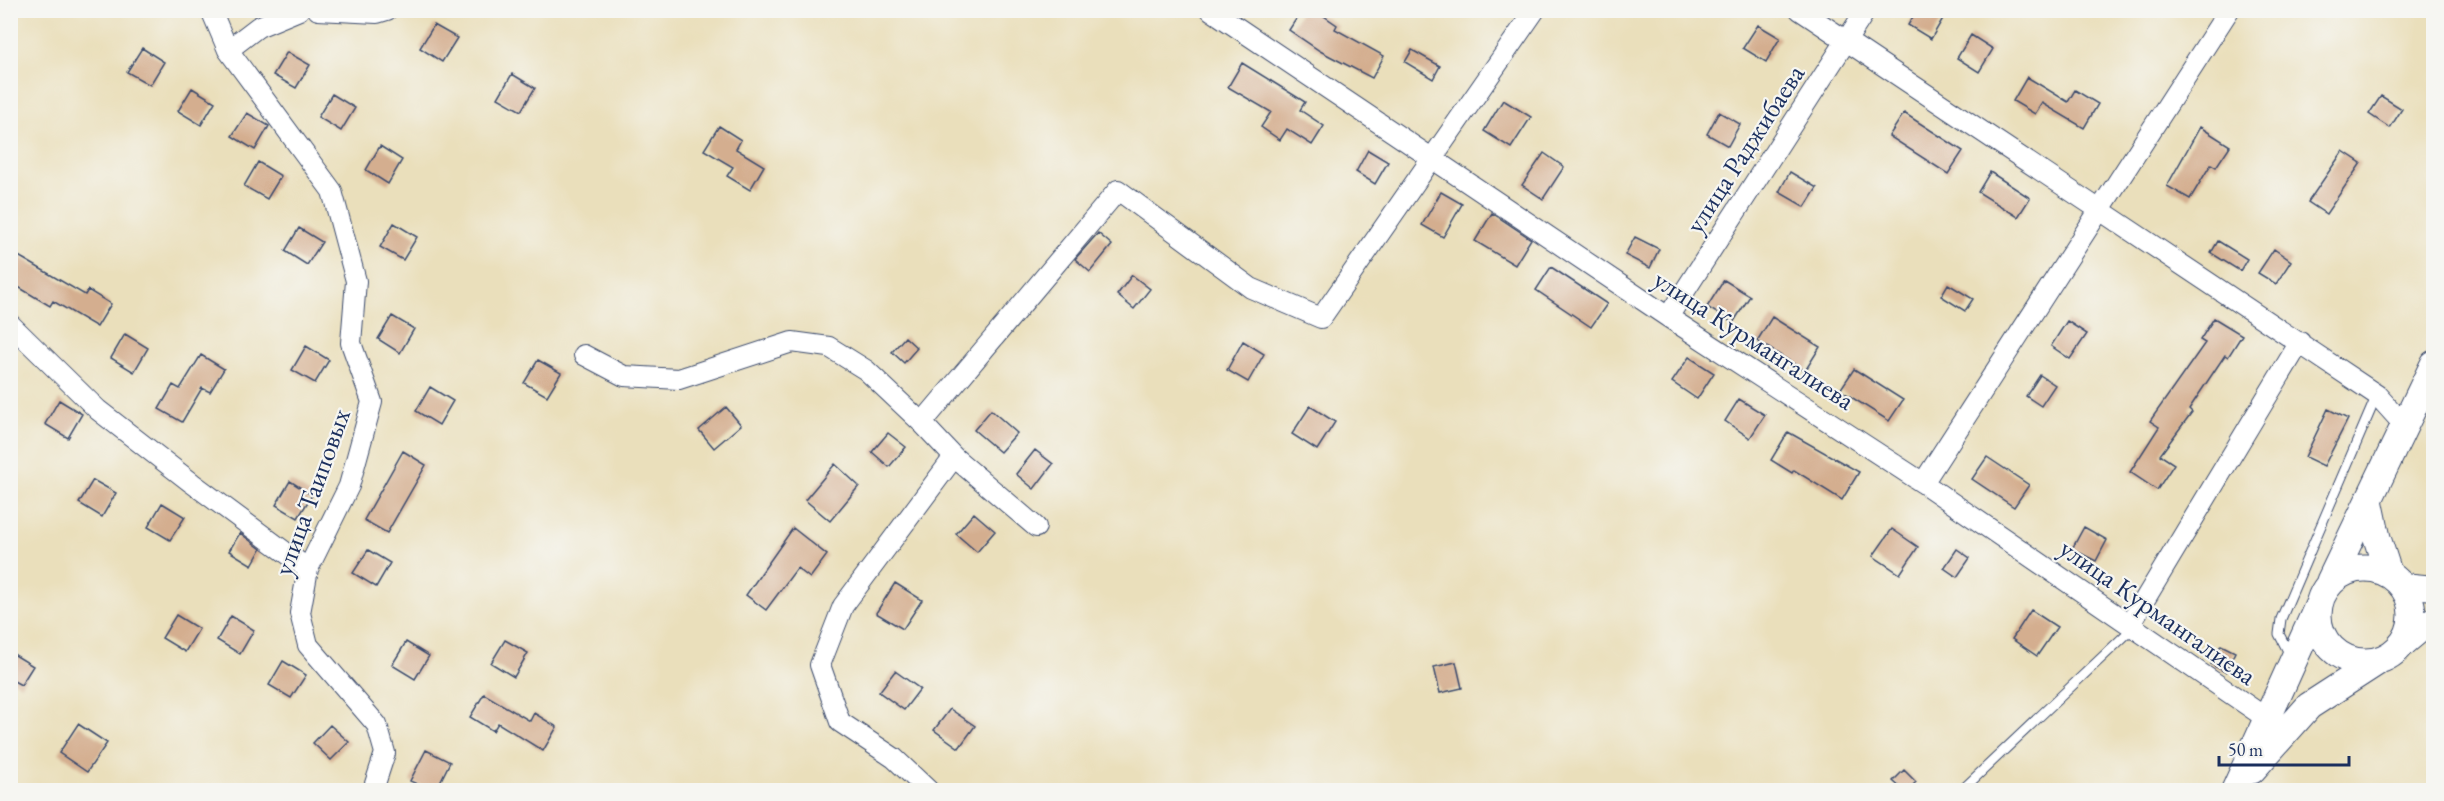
<svg xmlns="http://www.w3.org/2000/svg" width="2444" height="801" font-family="'EB Garamond',serif">
<rect width="100%" height="100%" fill="#f6f6f2"/>
<filter id="ink" filterUnits="userSpaceOnUse"><feTurbulence type="fractalNoise" baseFrequency=".0167" numOctaves="2"/><feDisplacementMap in="SourceGraphic" scale="12" xChannelSelector="R" yChannelSelector="G"/><feConvolveMatrix kernelMatrix="1 2 1 2 8 2 1 2 1" color-interpolation-filters="sRGB"/></filter>
<filter id="wash" filterUnits="userSpaceOnUse"><feTurbulence type="fractalNoise" baseFrequency=".008" numOctaves="4" result="noise"/><feDisplacementMap in="SourceGraphic" scale="24" xChannelSelector="R" yChannelSelector="G"/><feGaussianBlur stdDeviation="1.35" result="paint"/><feColorMatrix in="noise" values="0 0 0 0 0 0 0 0 0 0 0 0 0 0 0 0 0 1.4 0 .05"/><feComposite in="paint" operator="in"/></filter>
<g filter="url(#wash)">
<rect width="100%" height="100%" fill="#eadfbb"/>
<g id="blocks">
<path fill="#d4ae8f" d="M1302 10H1315L1337 25 1335 29 1384 56 1372 78 1320 51 1289 30Z
M1917 10H1937L1945 15 1931 39 1908 25Z
M434 25 457 38 442 62 420 48Z
M1758 25 1780 38 1766 62 1743 48Z
M1971 35 1993 49 1979 72 1957 58Z
M142 48 164 62 150 85 127 72Z
M1412 50 1440 66 1433 79 1405 62Z
M287 52 310 65 296 88 273 75Z
M1242 63 1305 102 1300 110 1324 126 1312 145 1287 129 1280 140 1261 127 1271 112 1228 87Z
M512 74 535 88 521 111 498 98Z
M2027 77 2068 102 2075 90 2098 104 2084 128 2042 103 2035 114 2013 101Z
M192 88 215 102 201 125 178 111Z
M332 94 355 108 341 131 318 117Z
M2381 96 2402 109 2390 128 2369 114Z
M1503 100 1531 117 1511 148 1484 131Z
M1719 112 1740 124 1728 146 1707 134Z
M247 113 269 126 255 150 232 136Z
M1904 113 1963 151 1948 174 1889 136Z
M719 126 741 140 736 149 764 166 750 190 727 176 733 167 704 150Z
M2200 127 2230 146 2216 167 2211 164 2190 199 2167 186Z
M380 146 402 160 388 184 366 170Z
M1368 150 1388 162 1375 184 1356 172Z
M2343 151 2361 163 2326 214 2308 202Z
M1544 153 1564 167 1543 199 1522 185Z
M258 162 281 176 267 199 244 186Z
M1790 172 1817 188 1805 207 1779 192Z
M1990 172 2030 198 2018 217 1978 192Z
M1441 192 1462 204 1443 237 1422 225Z
M1492 213 1531 239 1515 265 1475 241Z
M394 223 417 237 403 260 380 247Z
M299 228 322 242 307 265 285 251Z
M1098 233 1112 245 1090 272 1075 259Z
M1635 237 1659 249 1650 268 1625 255Z
M2218 241 2247 259 2240 271 2211 253Z
M2274 249 2291 261 2276 284 2258 273Z
M10 251 85 295 88 290 111 304 97 327 53 301 50 306 10 282Z
M1551 267 1607 304 1591 327 1536 290Z
M1132 275 1150 289 1134 309 1117 295Z
M1724 280 1750 296 1733 323 1707 307Z
M1948 284 1973 299 1965 311 1941 296Z
M392 316 414 329 400 353 378 339Z
M1772 317 1820 347 1805 371 1757 341Z
M2214 318 2242 335 2228 357 2225 355 2189 409 2192 412 2160 455 2174 464 2157 490 2130 472 2159 427 2150 421 2205 343 2200 340Z
M2067 321 2087 334 2070 359 2051 346Z
M125 334 148 348 134 372 111 358Z
M905 337 917 348 904 363 892 352Z
M1243 341 1264 354 1248 382 1227 370Z
M306 346 329 360 315 383 292 370Z
M201 355 224 369 210 392 202 388 182 422 159 409 173 385 180 389Z
M1689 357 1714 373 1697 399 1672 382Z
M538 360 561 373 547 396 524 383Z
M1854 369 1903 400 1889 421 1840 390Z
M2040 375 2055 385 2041 406 2026 396Z
M430 387 453 401 439 425 416 411Z
M1739 399 1765 415 1750 438 1725 421Z
M59 400 82 414 68 438 45 424Z
M1310 406 1335 422 1317 450 1292 434Z
M726 407 741 425 714 448 699 430Z
M2328 409 2348 419 2324 466 2305 457Z
M991 410 1017 433 1000 452 974 430Z
M1788 432 1859 472 1842 500 1794 470 1792 473 1771 460Z
M888 433 906 447 889 467 872 452Z
M1035 450 1053 464 1034 489 1016 474Z
M403 451 426 465 387 533 364 520Z
M1987 457 2029 485 2014 507 1972 479Z
M835 464 859 486 830 521 805 500Z
M93 480 116 493 102 517 79 503Z
M290 481 312 495 298 518 276 505Z
M162 503 185 517 170 540 148 527Z
M974 513 995 531 977 552 956 534Z
M2084 527 2107 540 2096 561 2072 549Z
M793 528 827 555 810 578 797 568 766 610 746 595Z
M1892 529 1918 547 1900 574 1873 556Z
M240 533 261 549 252 565 229 551Z
M1957 549 1970 558 1957 577 1944 568Z
M368 550 390 563 376 587 353 573Z
M895 583 922 600 903 629 876 613Z
M2031 610 2057 627 2037 656 2012 639Z
M176 615 199 629 185 652 162 638Z
M231 616 254 630 240 654 217 640Z
M505 640 528 653 514 677 491 663Z
M406 642 429 656 415 679 392 665Z
M2221 645 2235 652 2225 672 2211 664Z
M10 652 33 666 21 685 10 679Z
M283 661 306 675 291 698 269 685Z
M1456 662 1462 688 1440 693 1434 667Z
M895 671 920 689 904 710 879 692Z
M484 694 530 721 534 713 557 727 543 751 498 723 493 731 470 717Z
M950 709 975 726 959 748 934 730Z
M78 724 107 743 87 772 59 753Z
M330 725 349 742 331 760 313 743Z
M426 750 450 762 436 790H430L410 781Z
M1904 770 1916 782 1908 790H1903L1893 781Z"/>
</g>
</g>
<g filter="url(#ink)">
<use href="#blocks" fill-opacity="0" stroke="#3a496c" stroke-width="1.5"/>
<g fill="none" stroke-linecap="round" stroke-linejoin="round">
<defs>
<path id="service" d="M2291 657 2279 634 2281 619 2377 395
M1962 790 2134 627"/>
<path id="minor" d="M211 10 228 50 332 191 356 281 351 343 372 402 349 486 308 569 300 613 308 645 377 725 385 753 373 790
M318 10 377 13 387 10
M1211 10 1668 317 1923 483 2266 718
M1800 10 2377 395 2404 425
M228 50 258 27 299 10
M1668 317 1866 10
M10 324 98 410 192 483 308 569
M584 355 624 376 679 379 792 342 829 347 866 370 922 423 954 457 1036 527
M922 423 1118 190 1251 288 1321 318 1535 10
M1923 483 2229 10
M2130 624 2300 342
M928 790 894 758 840 722 820 665 843 606 954 457"/>
<path id="tertiary" d="M2403 585 2434 588
M2404 644 2434 619"/>
<path id="secondary" d="M2369 500 2377 538 2388 572
M2318 615a47 47 0 1 1 94 0a47 47 0 1 1-94 0Z
M2330 581 2434 364
M2252 770 2309 706 2377 662
M2235 790 2318 606"/>
</defs>
<use href="#service" stroke="#3a496c" stroke-width="11"/>
<use href="#minor" stroke="#3a496c" stroke-width="22"/>
<use href="#tertiary" stroke="#3a496c" stroke-width="26"/>
<use href="#secondary" stroke="#3a496c" stroke-width="29"/>
<use href="#service" stroke="#fff" stroke-width="9"/>
<use href="#minor" stroke="#fff" stroke-width="20"/>
<use href="#tertiary" stroke="#fff" stroke-width="24"/>
<use href="#secondary" stroke="#fff" stroke-width="27"/>
</g>
</g>
<g text-anchor="middle" stroke-width="4.5" stroke-linejoin="round" paint-order="stroke">
<g font-size="27" fill="#1b2f5e" stroke="#f6f6f2">
<text transform="translate(1745 149) rotate(-57)" y="9">улица Раджибаева</text>
<text transform="translate(1754 340) rotate(33)" y="9">улица Курмангалиева</text>
<text transform="translate(312 492) rotate(-70)" y="9">улица Таиповых</text>
<text transform="translate(2158 612) rotate(35)" y="9">улица Курмангалиева</text>
</g>
</g>
<rect width="2444" height="801" fill="none" stroke="#f6f6f2" stroke-width="36"/>
<path d="M2219 756v9h130v-9" fill="none" stroke="#1b2f5e" stroke-width="3"/>
<text x="2228" y="756" font-size="18" fill="#1b2f5e" stroke="#f6f6f2" stroke-width="4.5" paint-order="stroke">50 m</text>
</svg>
